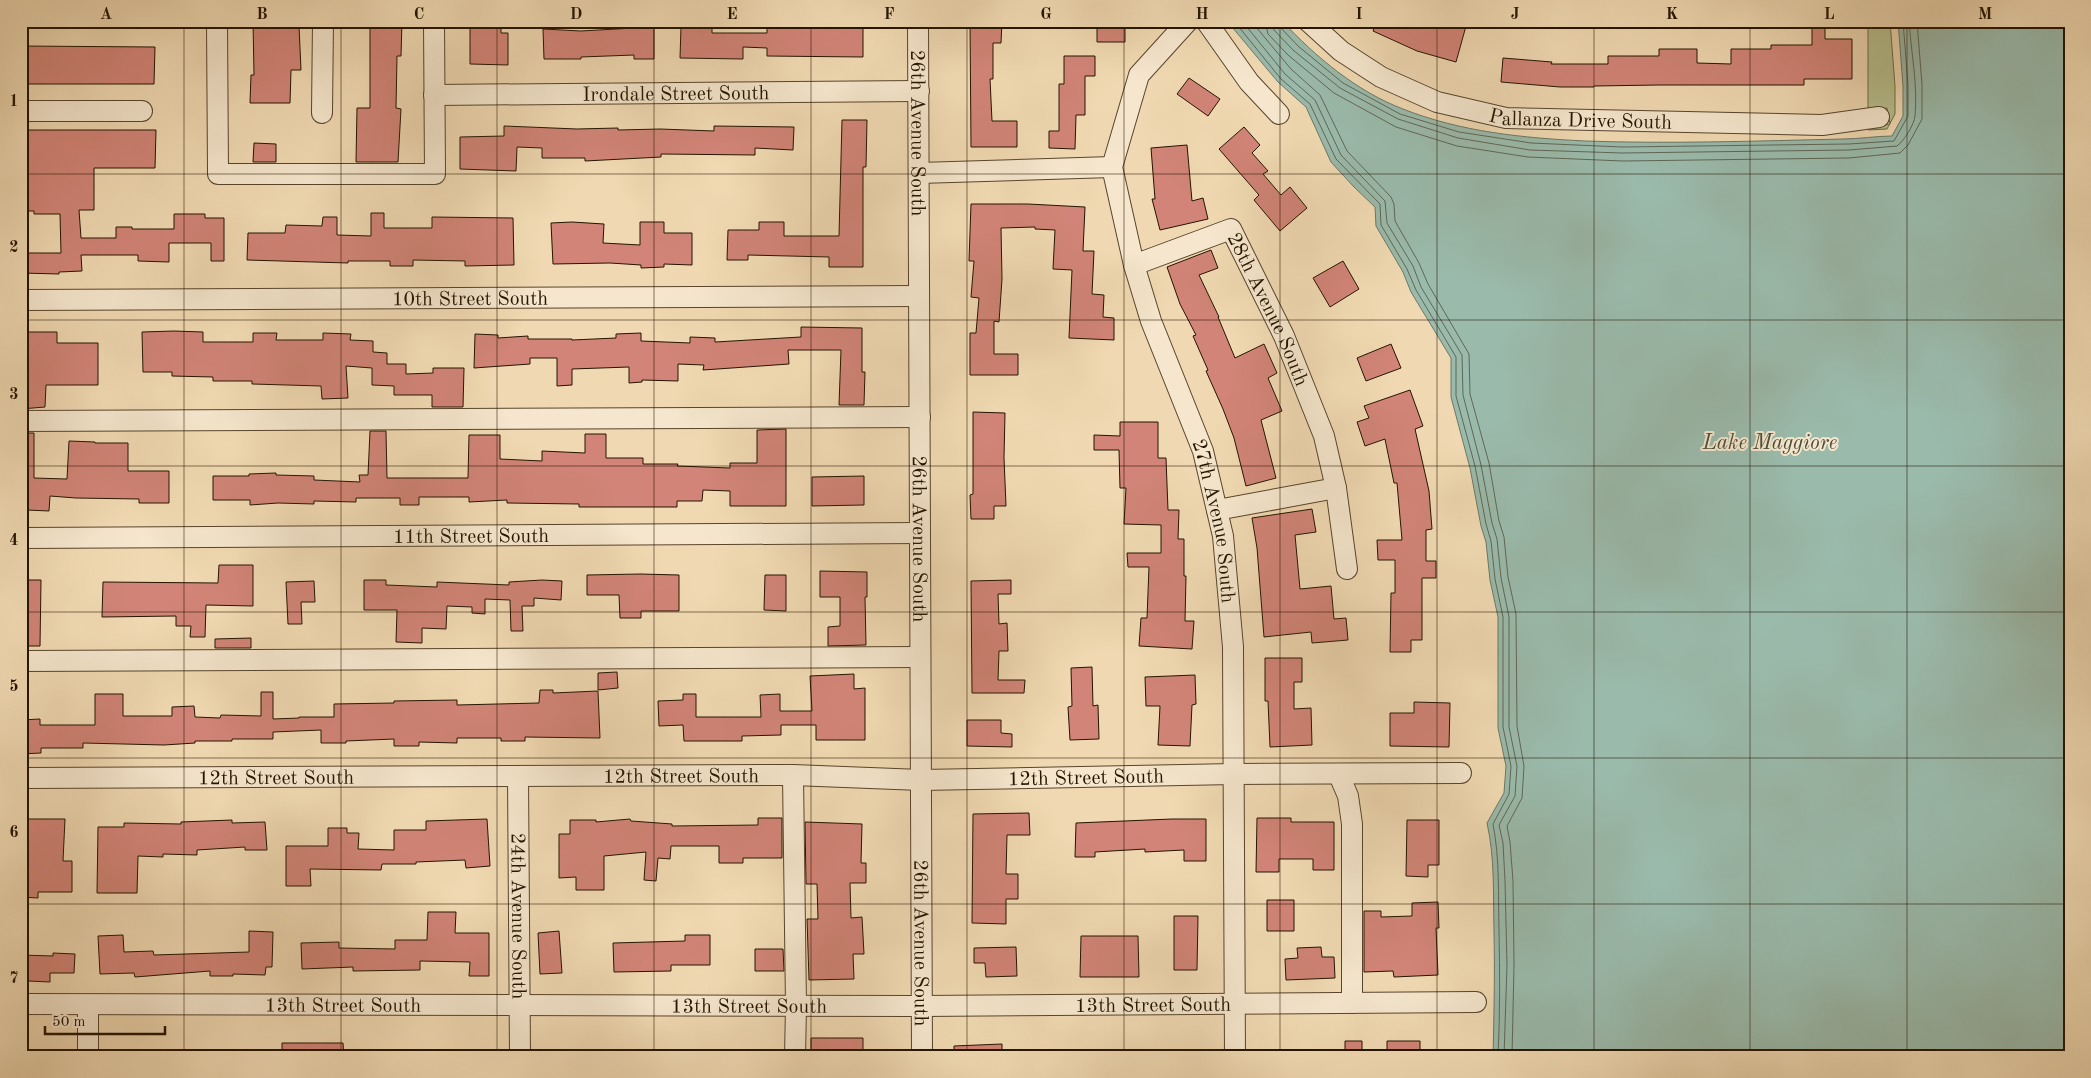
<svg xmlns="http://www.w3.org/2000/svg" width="2091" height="1078" font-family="'Old Standard TT',serif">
<rect width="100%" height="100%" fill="#f0d9b2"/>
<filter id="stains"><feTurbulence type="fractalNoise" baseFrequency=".004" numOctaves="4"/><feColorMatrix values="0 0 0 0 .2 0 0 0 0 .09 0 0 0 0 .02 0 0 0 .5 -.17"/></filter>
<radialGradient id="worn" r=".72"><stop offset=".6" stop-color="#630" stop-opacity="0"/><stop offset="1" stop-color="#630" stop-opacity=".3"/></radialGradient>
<path fill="#b7c08e" stroke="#6e6a47" d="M1868 21H1890L1895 86V114L1887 129 1868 130V127L1890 124 1887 108 1868 110Z"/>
<path fill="#9abaab" stroke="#6b7867" d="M1227 21H1282C1316 57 1356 91 1403 109 1461 132 1524 138 1585 141 1671 144 1757 141 1843 139 1859 139 1876 136 1892 136L1903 116V86L1898 21H2070V1057H1493C1494 1014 1495 972 1494 930 1493 894 1495 858 1487 823L1504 793 1506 766 1498 728V617L1490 580 1486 542 1481 526 1470 468 1451 397V358L1411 292 1403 272 1376 226 1375 207 1354 187 1331 162 1306 107 1278 82Z"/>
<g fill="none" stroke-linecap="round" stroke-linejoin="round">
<path stroke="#5f6756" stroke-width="1" d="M1234 21 1281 79 1310 104 1336 159 1380 204 1381 225 1407 269 1416 290 1456 357V396L1475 466 1486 524 1491 541 1495 579 1503 617V727L1511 766 1509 794 1493 824C1500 860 1498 895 1499 931 1500 973 1500 1015 1498 1057
M1242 21 1285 74 1315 100 1341 155 1385 201 1387 223 1413 266 1421 287 1462 355 1463 395 1481 465 1492 523 1497 539 1501 578 1509 617V727L1517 766 1515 796 1499 825 1503 843 1505 881 1507 965 1504 1057
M1251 21 1291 69 1320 95 1347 151 1391 197 1394 204 1395 221 1419 263 1428 284 1469 354 1470 394 1489 463 1499 521 1504 537 1508 577 1516 614 1517 726 1524 766 1522 798 1507 826 1510 842 1513 881 1514 965 1512 1057
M1265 21 1268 34 1288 55 1334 93 1396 127 1457 146 1528 157 1623 161 1849 158 1900 153 1908 145 1922 119V85L1917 21
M1272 21 1274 30 1293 50 1340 88 1398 119 1458 138 1530 150 1622 153 1849 150 1897 146C1904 141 1914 125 1915 116 1918 85 1911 52 1909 21
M1278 21 1280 27 1298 46 1343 83 1400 114 1459 132 1531 143 1622 147 1849 144 1894 141 1908 116V85L1903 21"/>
</g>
<path fill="#d18477" stroke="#241400" d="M253 21H278V27L299 26 301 70H291L290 103H250L251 75H254Z
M370 21H402L401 56H397L396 108 401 109 398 162H356L357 108H370Z
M470 21H501V33H508V65L470 64Z
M767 21H780V28L863 26V57L767 56V48L743 47V59L680 58 681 27H712V33H767Z
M970 21H1002L1001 43H993V79H990L992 121H1017V147H971Z
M1097 21H1125V42H1097Z
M1377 21H1449L1466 26 1456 62 1417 51 1373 31Z
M1812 25H1825V39H1852V79H1804V85H1659L1594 86V87H1560L1501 82 1503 58 1552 62 1551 64H1608V56H1659V49H1697V63L1731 64V49H1771V45H1812Z
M634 28H654V59H634V55L581 57V59H544L543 29 581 31Z
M21 46 155 47 154 84H21Z
M1064 56H1095V76H1085V115H1076L1075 149 1049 148V131H1059V84H1064Z
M1189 78 1220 99 1208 116 1177 94Z
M842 120H867L866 167H863V267H829V257L748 255V260H727L728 230H759V222H784V236H839Z
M504 126 577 129 618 128V130L660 129 714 131V126L794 127 793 150 755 148V155L661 154V157L585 161V158H542V148L517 147 516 171 460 169V137L504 136Z
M1244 127 1260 145 1252 153 1268 171 1263 174 1281 195 1290 187 1307 208 1280 231 1254 200 1259 195 1219 149Z
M21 130H156L155 168H94V210H79L81 238H116V227H132V229H174V214H205V218H224V261H211V243H169V262L138 261V255H81L82 271 59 272V274L21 273V253H61L60 214H34V211H21Z
M254 143 276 144V162H253Z
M1187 145 1192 201 1203 198 1208 219 1160 230 1152 199H1155L1151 148Z
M971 204H1028L1085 207 1083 251H1094L1092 294 1104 295 1103 317 1114 318V340L1069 338 1072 270 1053 269 1055 230 1035 229V227L1001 228 1002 279 999 322 994 321V354H1018V375H970V333H976L979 298 971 297 974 261H969Z
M371 213H384V228H432V217L513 218 514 265 465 266V261L413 260V266H390V261H348V263L247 260 248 233H285L286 225 322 226 323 217H337V235L371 236Z
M572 222 604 224 603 243 640 245V222H664V233H692V265L664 264V267L641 268V265L610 263 553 264 551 223Z
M1211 250 1218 268 1199 275 1219 317H1218L1235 358 1264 344 1277 373 1268 378 1282 411 1261 420 1276 478 1246 486 1234 438 1223 409 1206 371 1208 370 1193 336 1196 335 1180 304 1167 267Z
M1343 261 1359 289 1330 307 1313 278Z
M801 327 862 328V372H865L864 405H839L841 350H788L789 364 703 370 704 365 678 364V381L642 380V382L629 383V367L572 369V385L557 386V358H530V364L474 368 475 334 498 335V338L528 336V339H572V340L616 338V334L641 333V341L690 343V337L715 338V342L801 337Z
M174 331 203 332V342H253V333H277L276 340H323V333L351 334 350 340 373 341V352L387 353V364H406V374L433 373V368H464L463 407H432V395H394V386L372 385V368L346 366 348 398 322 399 321 386 252 384V381H213V377L172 376V372H143L142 332Z
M21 332H57V343H98V385H46L45 407 21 409Z
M1391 344 1401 368 1366 381 1357 358Z
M1410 390 1423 426 1415 429 1429 491 1432 529 1426 530V561H1436V578H1422V640H1411V652H1390L1391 593H1395V560H1378L1377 540H1402L1397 483H1394L1385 439 1365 446 1357 422 1369 418 1364 406Z
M973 412 1005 413 1004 458 1006 506H994V519H971L970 495 973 494Z
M1120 422H1158V458H1166L1168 510H1179L1178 539H1184V576H1186L1185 621H1194L1192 649 1139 646 1141 618H1147L1149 567H1128L1127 553H1161V525L1124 524 1126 488H1120L1119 450H1094V435L1120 436Z
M786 429V506H730V491L703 490 702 501H677V507H579V504L507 503V500L469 502V497H419V505H400V498H356V502L314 501V504L278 503 250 505V500H213V476H249V474L276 473V475L314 476V480L360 482 359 475H368L370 431H386L387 478H468L469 435H500V459L542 461V451L585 453V434H606V458H643V464H678L677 466 730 468V463H757V430Z
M21 433H34V478L67 479 69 441 95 442V443H128V471H169V503H139V499L76 498 50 496 49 511 27 510V500H21Z
M864 476V505L812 506V477Z
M1312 509 1316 532 1295 535 1300 589 1331 586 1334 619 1346 618 1348 640 1312 643 1311 632 1264 637 1257 548 1252 518Z
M219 565H253V606L206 605 205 637H190L191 626H176V616L102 617 103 582 218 583Z
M820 571 867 572V597H865L866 645 828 646V627L840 626V597H820Z
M640 574 679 575V611H641V618H620L619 595H587V575Z
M765 575H786V611L764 610Z
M21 580H41L40 646H21Z
M364 580H386V585L437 587V582L509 585V582L542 580 562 581 561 600 534 598V606H522L523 631H511L510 600 485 599V614L472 613V607L447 606 446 629 422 628V643L396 642 397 610H364Z
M1011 580V594H998L999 624 1007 623 1008 651H999L998 680H1025L1024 693H972L971 581Z
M314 581 315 602H301L302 624H288L286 582Z
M251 638V648H215V639Z
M1265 658H1302V682H1294V709L1311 708 1312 745 1270 747 1268 701H1265Z
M1092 667 1093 706 1098 705 1099 739 1070 740 1068 707 1072 706 1071 668Z
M617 672 618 688 598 690V673Z
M854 674V689L865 688V740H816V725H781V735L742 736V741H684L683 725 659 726 658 701 683 700V694H696V717H761L760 695 780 694V711H812L810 676Z
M1195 675 1196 704 1192 705 1190 746 1158 745 1160 706H1146L1145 677Z
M540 690H553V693L598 691 600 738 525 737V741H501V738H457V743L419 742V746H394V739L346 741V743H321V730L273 732V739H232V741H195V743L164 745 83 743V748H41V753L21 754V720L40 719V725H95V694H123V716H172V707L194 706 195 717 220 718 221 715 261 716V692H273V719L299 718V717H334V704L394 703V701L457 700V705L539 703Z
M1414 702 1450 703 1449 747 1390 746V713H1414Z
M967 720H1001V733L1012 734V747L967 746Z
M1029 813 1030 835H1007L1006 874H1018V899H1006V924L972 923 973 814Z
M758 818H782V858H743V863H719V846H671L670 859 658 858 656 881 644 880 646 852 604 856V890H576V877L559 878V834H570V820H596V822L630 819 631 821 672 824V826L758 825Z
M1257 818H1291V822H1334V870H1313V859H1279V872H1256Z
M21 819H65L63 861H72V892H38V898L21 897Z
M487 819 490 866 466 868 465 860 416 862V864H382L381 870 310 869 311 886H286V846H328V828H347V833H359L358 849 394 850V830H426V821Z
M1172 819H1206V861H1184V850L1145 852V849L1095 852V857H1075L1076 823Z
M232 820V823L265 822 267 850H245V847L197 850V855L163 854V857L138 856 137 893H97L98 827H124V823L181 824V822Z
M1407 820H1439V865H1428V877L1406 876Z
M805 822 862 824 861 863H866V883H850L851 918 862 917 864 954H853L854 979 809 980 807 919H818L817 884H806Z
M1267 900H1294V931H1267Z
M1438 902 1439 928H1436L1438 975 1394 977 1393 971 1364 972V911H1381V917L1412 916V903Z
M428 912H456L455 933H489V976H469L470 962 420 961V970L353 971V967L302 969 301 943 339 942V948L395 949V940H427Z
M1174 916H1198L1197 970H1174Z
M249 931 273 932 272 967H266L265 975 233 974V976H210V971L135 977 134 973 100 974 98 936 123 935 124 952 153 951 154 955 249 952Z
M559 931 562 973 540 974 538 933Z
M685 935H710V965H671V971L614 972 613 943 685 941Z
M1081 936H1138L1139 977H1080Z
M1016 947 1017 976 986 977 985 963H974V948Z
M1321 947 1322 957H1334L1335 978 1286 980 1285 959 1298 958 1297 948Z
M755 949H783L784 971H755Z
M53 953 75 954 74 973H50V982L28 981V976H21V955L53 956Z
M811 1038H863V1057H811Z
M1345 1041H1362V1057H1345Z
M1387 1041H1420V1057H1387Z
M282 1043H343L344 1057H282Z
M1002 1044V1057H954V1046Z"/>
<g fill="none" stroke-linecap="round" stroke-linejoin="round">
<defs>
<g id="minor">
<path d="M217 21 218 174H435L434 21"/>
<path id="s1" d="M918 21 922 1057"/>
<path id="s2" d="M1188 21 1139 75 1112 167 1134 265 1151 321 1203 451 1223 536 1233 647 1235 1057"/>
<path d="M1206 21 1249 82 1279 114"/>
<path id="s3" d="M1308 21 1341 51 1381 77 1437 102 1506 118 1822 125 1879 117"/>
<path id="s4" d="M434 95 919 91"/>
<path d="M21 111H142"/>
<path d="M322 113 323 21"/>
<path d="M919 173 1112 167"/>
<path id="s5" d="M1134 265 1231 229 1284 336 1324 436 1336 488 1347 569"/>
<path id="s6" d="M21 300 919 296"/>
<path d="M21 421 920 417"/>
<path d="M1217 510 1336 488"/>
<path id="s7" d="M21 538 920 533"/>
<path d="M21 661 920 657"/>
<path d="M793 775 796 1006 795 1057"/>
<path d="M1339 775 1348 796 1352 824V1003"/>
<path id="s8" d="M518 776 520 1057"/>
<path id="s9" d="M21 778 793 775 921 780 1234 774 1461 773"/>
<path id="s10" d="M21 1004 922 1006 1476 1002"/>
<path d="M88 1005V1057"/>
</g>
</defs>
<use href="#minor" stroke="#57452c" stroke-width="22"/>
<use href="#minor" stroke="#f5e6cd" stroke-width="20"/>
</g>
<path fill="none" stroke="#241400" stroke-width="1" stroke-opacity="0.55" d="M184 21V1057M341 21V1057M497 21V1057M654 21V1057M811 21V1057M967 21V1057M1124 21V1057M1280 21V1057M1437 21V1057M1594 21V1057M1750 21V1057M1907 21V1057M21 174H2070M21 320H2070M21 466H2070M21 612H2070M21 758H2070M21 904H2070"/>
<g text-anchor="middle" stroke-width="4" stroke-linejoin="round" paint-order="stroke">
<g font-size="20" fill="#241400" stroke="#f5e6cd">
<text dy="7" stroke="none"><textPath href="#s4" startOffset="242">Irondale Street South</textPath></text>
<text dy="7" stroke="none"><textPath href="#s3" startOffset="299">Pallanza Drive South</textPath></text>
<text dy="7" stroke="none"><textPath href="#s1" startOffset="112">26th Avenue South</textPath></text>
<text dy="7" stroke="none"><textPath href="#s6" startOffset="449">10th Street South</textPath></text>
<text dy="7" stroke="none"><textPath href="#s5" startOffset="192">28th Avenue South</textPath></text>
<text dy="7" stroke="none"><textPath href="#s2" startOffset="539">27th Avenue South</textPath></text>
<text dy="7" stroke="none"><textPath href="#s7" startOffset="450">11th Street South</textPath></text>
<text dy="7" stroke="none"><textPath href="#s1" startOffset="518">26th Avenue South</textPath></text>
<text dy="7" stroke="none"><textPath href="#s9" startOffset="660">12th Street South</textPath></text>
<text dy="7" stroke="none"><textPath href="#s9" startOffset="255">12th Street South</textPath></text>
<text dy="7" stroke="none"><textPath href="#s9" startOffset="1065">12th Street South</textPath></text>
<text dy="7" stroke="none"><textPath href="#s8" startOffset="140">24th Avenue South</textPath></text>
<text dy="7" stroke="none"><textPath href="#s1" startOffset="922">26th Avenue South</textPath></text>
<text dy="7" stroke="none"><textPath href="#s10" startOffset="1132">13th Street South</textPath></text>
<text dy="7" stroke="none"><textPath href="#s10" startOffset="322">13th Street South</textPath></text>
<text dy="7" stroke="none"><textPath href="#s10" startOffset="728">13th Street South</textPath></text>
</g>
<g font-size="21" font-style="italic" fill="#4d4e3c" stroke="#f5e6cd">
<text x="1770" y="449">Lake Maggiore</text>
</g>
</g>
<rect width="2091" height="1078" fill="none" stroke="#f0d9b2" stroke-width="55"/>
<path d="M45 1026v8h120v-8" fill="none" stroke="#241400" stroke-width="2.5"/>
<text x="52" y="1026" font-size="15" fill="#241400" stroke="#f5e6cd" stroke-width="4" paint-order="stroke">50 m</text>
<rect x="28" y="28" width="2036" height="1022" fill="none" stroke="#241400" stroke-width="2"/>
<g font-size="16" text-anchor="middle" font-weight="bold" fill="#241400">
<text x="106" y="19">A</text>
<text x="262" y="19">B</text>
<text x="419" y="19">C</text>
<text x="576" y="19">D</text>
<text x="732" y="19">E</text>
<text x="889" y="19">F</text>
<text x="1046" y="19">G</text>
<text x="1202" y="19">H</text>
<text x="1359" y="19">I</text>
<text x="1515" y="19">J</text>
<text x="1672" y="19">K</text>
<text x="1829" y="19">L</text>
<text x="1985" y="19">M</text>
<text x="14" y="106">1</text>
<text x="14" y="252">2</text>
<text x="14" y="399">3</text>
<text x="14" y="545">4</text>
<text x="14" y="691">5</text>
<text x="14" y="837">6</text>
<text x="14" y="983">7</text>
</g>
<rect width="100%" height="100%" filter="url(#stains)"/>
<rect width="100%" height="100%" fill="url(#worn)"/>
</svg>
